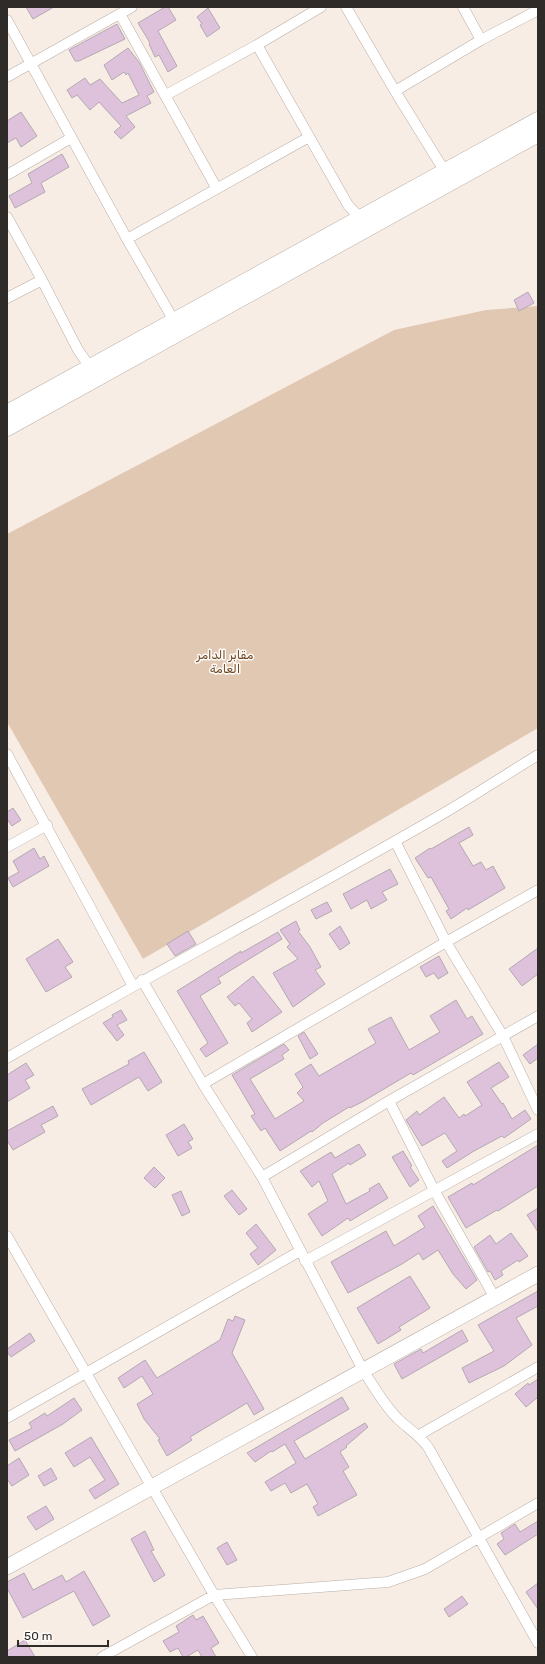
<svg xmlns="http://www.w3.org/2000/svg" width="545" height="1664" font-family="Rubik,Vazirmatn,sans-serif">
<rect width="100%" height="100%" fill="#f8ede4"/>
<path fill="#e1c8b3" d="M538 306V728L143 959 7 722V534L394 330 486 310Z"/>
<path fill="#dec1db" stroke="#b3a9b2" d="M26 7H54L33 19Z
M165 7H168L176 20 158 31 177 66 168 72 159 55 155 57 149 44 150 43 138 23Z
M208 8 220 28 207 37 200 25 202 24 197 17Z
M117 24 125 39 79 61H75L69 50Z
M128 48 139 62 154 92 147 96 151 103 126 116 135 127 121 139 114 132 121 126 99 102 90 110 77 95 72 98 67 90 85 78 90 85 100 79 122 103 139 95 128 73 126 75 124 72 112 80 104 65Z
M21 112 37 136 21 147 16 138 7 143V121Z
M62 154 69 167 41 183 45 192 15 208 9 196 32 183 28 174Z
M528 292 534 303 519 311 514 300Z
M13 808 21 820 12 826 7 819V812Z
M469 827 473 835 459 843 473 866 481 862 486 870 493 866 505 888 468 910 467 908 451 919 446 911 449 909 431 877 428 878 415 858 430 848 431 849Z
M34 848 40 859 44 856 49 866 13 887 8 878 19 872 13 861Z
M390 869 398 884 382 892 387 900 371 909 367 900 351 909 343 894Z
M327 902 332 911 316 919 311 910Z
M296 921 300 930 298 931 310 947 321 967 315 970 325 984 293 1007 273 973 298 959 287 947 290 944 280 930Z
M340 926 350 943 340 950 329 934Z
M188 931 196 944 175 956 167 944Z
M278 932 282 939 218 978 221 983 200 996 228 1043 206 1057 200 1049 208 1043 177 991 241 951V953Z
M58 939 73 962 65 967 72 977 46 992 26 959Z
M538 948V974L522 986 509 969Z
M439 956 448 973 438 979 434 973 426 977 420 967Z
M253 976 282 1012 252 1032 247 1023 252 1019 239 1003 235 1006 227 997Z
M456 1000 467 1019 472 1016 483 1034 413 1075 411 1073 362 1102 350 1108 349 1107 323 1123 312 1132 311 1131 280 1151 265 1128 261 1131 251 1116 255 1114 232 1075 284 1044 289 1050 282 1055 284 1059 250 1079 275 1119 304 1101 297 1093 303 1087 295 1074 311 1064 319 1076 376 1043 368 1029 391 1017 409 1050 440 1032 430 1016Z
M121 1010 127 1020 117 1025 124 1035 117 1041 103 1023 113 1017 112 1015Z
M304 1032 318 1054 310 1059 298 1036Z
M538 1044V1058L530 1064 523 1055Z
M144 1052 162 1082 148 1091 139 1077 91 1105 82 1089 129 1064 128 1061Z
M499 1062 509 1077 491 1088 502 1104 503 1103 512 1119 525 1110 531 1119 504 1138 502 1136 474 1151 447 1168 442 1161 457 1151 445 1133 422 1146 406 1120 417 1111 419 1115 444 1097 459 1118 464 1114 465 1116 482 1105 467 1082Z
M26 1063 34 1075 25 1080 30 1088 7 1102V1075Z
M53 1106 58 1116 41 1125 45 1132 13 1150 7 1140V1131Z
M184 1124 193 1139 188 1142 192 1148 178 1156 166 1135Z
M359 1144 366 1155 350 1165 349 1163 332 1174 346 1204 370 1191 369 1189 379 1183 388 1198 350 1221 348 1218 322 1236 308 1214 328 1201 319 1181 312 1187 300 1171 331 1152 335 1158Z
M538 1145V1186L498 1211 497 1210 466 1228 448 1197 472 1183 473 1185Z
M403 1151 412 1166 410 1167 419 1180 410 1187 392 1157Z
M154 1167 165 1178 155 1188 144 1178Z
M232 1190 247 1209 239 1215 224 1196Z
M181 1191 190 1212 182 1216 172 1195Z
M433 1206 477 1280 466 1289 453 1274 438 1250 423 1260 419 1253 402 1264 348 1293 331 1262 386 1231 394 1246 425 1227 418 1216Z
M538 1208V1232L527 1215Z
M256 1224 276 1250 258 1265 250 1254 258 1248 246 1233Z
M511 1233 528 1256 519 1262 518 1260 501 1271 503 1275 495 1280 490 1271 488 1272 474 1247 490 1235 496 1244Z
M410 1276 430 1308 399 1327 401 1330 378 1344 357 1308Z
M538 1291V1306L516 1318 532 1345 504 1366 469 1383 462 1368 494 1351 478 1325Z
M235 1316 245 1320 232 1353 264 1409 254 1415 247 1403 190 1437 192 1440 167 1456 158 1440 160 1439 144 1419 137 1404 153 1394 142 1376 124 1388 118 1378 145 1360 157 1378 220 1340 228 1319 233 1321Z
M462 1330 468 1341 402 1379 394 1364 421 1349 423 1353Z
M30 1333 35 1341 11 1357 7 1352V1349Z
M538 1379V1397L526 1407 515 1394 528 1383 529 1385Z
M342 1397 349 1409 294 1441 305 1459 365 1423 368 1427 346 1446 347 1447 340 1452 349 1467 343 1471 357 1495 318 1516 313 1507 318 1504 307 1484 291 1493 285 1483 271 1491 265 1482 296 1463 285 1444 272 1452 271 1451 255 1462 247 1453Z
M74 1398 82 1410 63 1424 15 1451 9 1440 32 1428 29 1423 45 1413 47 1416Z
M91 1437 119 1484 95 1499 89 1490 105 1480 90 1457 74 1467 65 1453Z
M19 1458 29 1475 12 1486 7 1479V1466Z
M51 1468 57 1479 44 1486 38 1476Z
M46 1506 54 1519 36 1530 27 1517Z
M538 1521V1534L505 1555 497 1544 504 1539 501 1533 515 1524 520 1532Z
M145 1531 154 1550 151 1551 165 1575 154 1582 131 1539Z
M227 1542 237 1560 227 1565 217 1548Z
M84 1571 110 1616 93 1626 74 1591 23 1618 7 1588V1582L24 1573 33 1590 62 1575 66 1582Z
M538 1583V1609L526 1592Z
M462 1596 468 1604 449 1617 444 1609Z
M193 1615 196 1620 203 1616 219 1643 211 1648 216 1657H202L198 1650 186 1657H183L178 1648 170 1652 163 1641 179 1632 176 1626Z
M25 1640 35 1657H7V1651Z"/>
<g fill="none" stroke-linecap="round" stroke-linejoin="round">
<defs>
<path id="street" d="M346 7 395 91 447 175
M463 7 481 40
M120 14 217 189
M7 20 127 239 177 326
M257 45 348 205 360 218
M7 77 132 7
M395 91 481 40 538 10
M166 95 257 45 321 7
M7 175 71 138
M7 217 42 280 78 350 90 367
M127 239 309 137
M7 298 42 280
M7 754 133 986
M395 841 446 942 503 1036 538 1110
M7 847 47 825
M142 980 203 1084 262 1177 363 1370C374 1387 384 1405 398 1419 409 1429 419 1435 428 1447L538 1643
M7 1058C149 975 296 899 439 816 472 797 505 775 538 755
M203 1084 446 942 538 890
M389 1101 434 1190 495 1298
M262 1177 389 1101 538 1016
M7 1236 214 1595 252 1657
M305 1261 538 1134
M7 1418 300 1251
M419 1435 538 1367
M102 1657 214 1595 388 1582 425 1569 538 1503"/>
<path id="secondary" d="M7 1567 538 1274"/>
<path id="primary" d="M7 413 538 120
M7 428 538 134"/>
</defs>
<use href="#street" stroke="#b9aea6" stroke-width="11"/>
<use href="#secondary" stroke="#b9aea6" stroke-width="16"/>
<use href="#primary" stroke="#b9aea6" stroke-width="17"/>
<use href="#street" stroke="#fff" stroke-width="10"/>
<use href="#secondary" stroke="#fff" stroke-width="15"/>
<use href="#primary" stroke="#fff" stroke-width="16"/>
</g>
<g text-anchor="middle" stroke-width="3" stroke-linejoin="round" paint-order="stroke">
<g font-size="12" fill="#70461f" stroke="#fefcfa">
<text x="225" y="659">مقابر الدامر<tspan x="225" dy="14">العامة</tspan></text>
</g>
</g>
<rect width="545" height="1664" fill="none" stroke="#2f2b28" stroke-width="16"/>
<path d="M18 1640v6h90v-6" fill="none" stroke="#2f2b28" stroke-width="2"/>
<text x="24" y="1640" font-size="12" fill="#2f2b28" stroke="#fefcfa" stroke-width="3" paint-order="stroke">50 m</text>
</svg>
